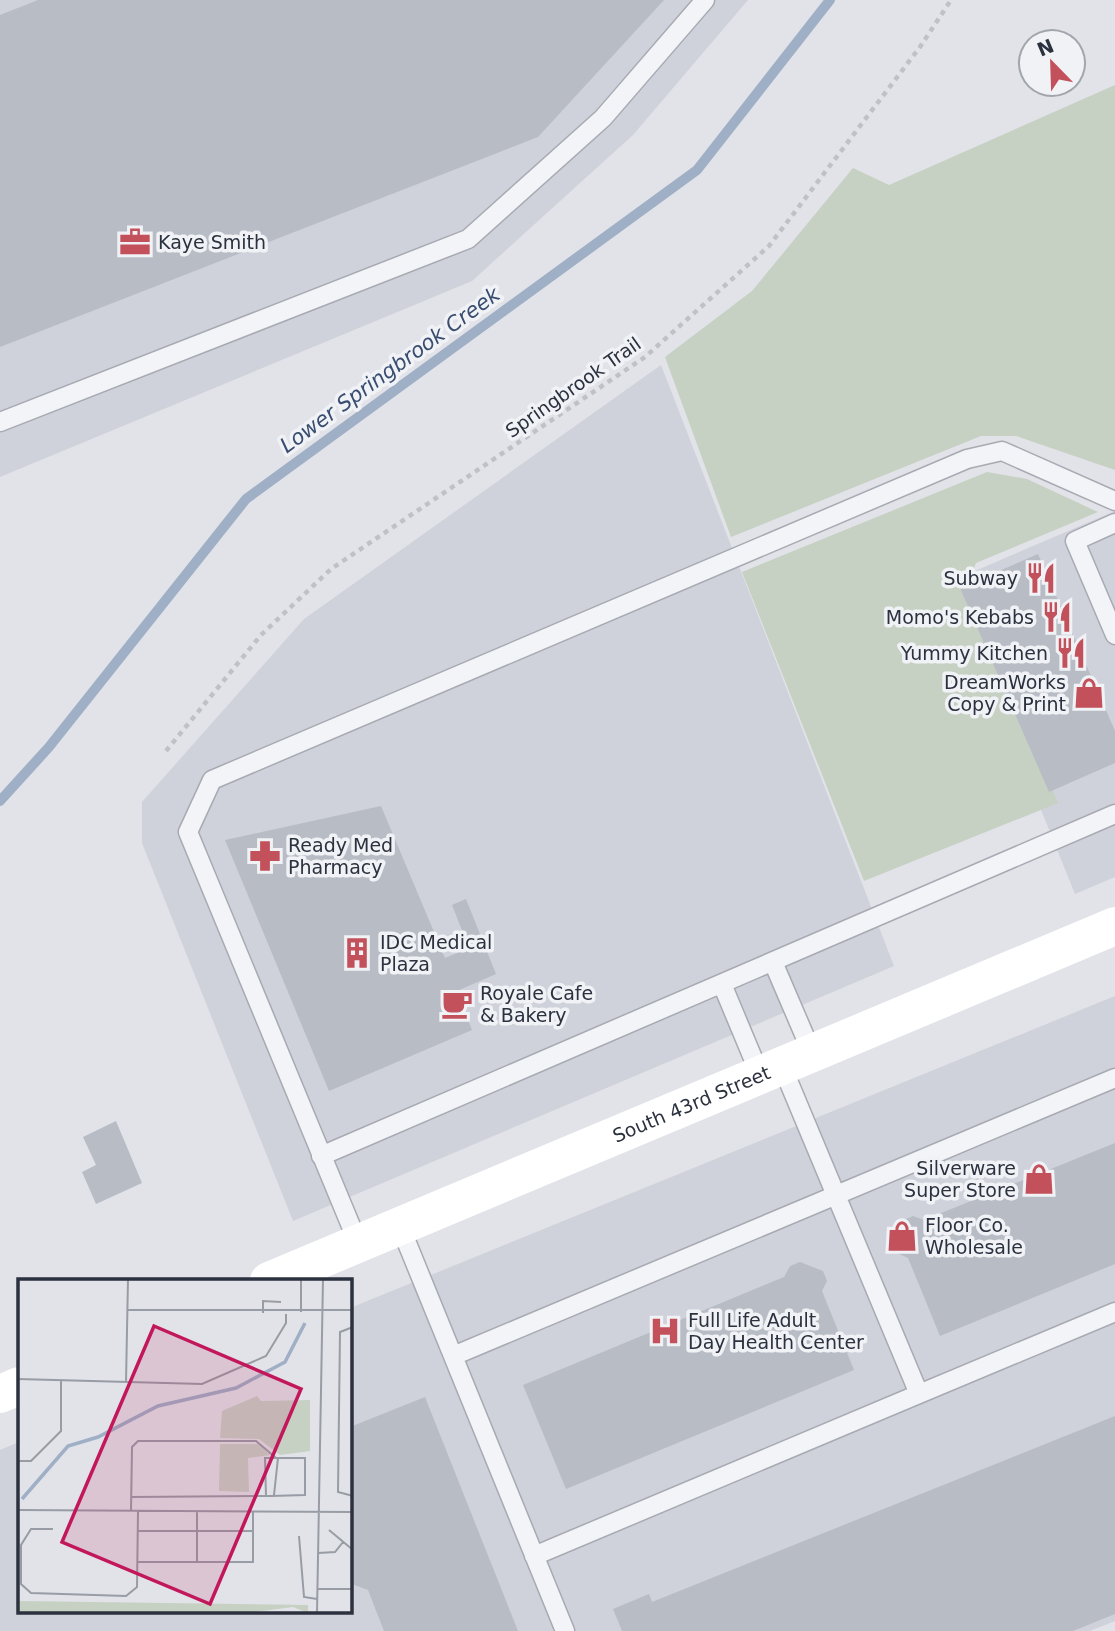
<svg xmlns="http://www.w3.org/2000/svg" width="1115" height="1631" font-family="'DejaVu Sans',sans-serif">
<rect width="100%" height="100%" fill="#e1e3e8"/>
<path fill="#cfd2da" d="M0 0H748L633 135 472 281 0 477Z
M661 365 894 966 293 1221 142 843V802L304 619Z
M1115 511V877L1075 894 949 582Z
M1115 996V1621L1090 1631H0V1450L19 1442V1612H350V1308Z"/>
<path fill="#c6d1c3" d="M1115 85V470L1016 436H981L731 537 665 357 752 291 853 168 889 185Z
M987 472 1027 479 1098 512 976 563 966 589 1058 803 864 881 742 572Z"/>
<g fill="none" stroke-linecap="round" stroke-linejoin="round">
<path stroke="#9fafc5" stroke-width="10" d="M0 801 49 747 246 499 697 170 830 0"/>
</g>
<path fill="#b8bcc5" d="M38 0H664L538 137 0 347V15Z
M1038 554 1115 731V763L1049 792 960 588Z
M381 806 445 958 469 948 452 905 466 899 496 974 457 991 472 1030 329 1091 225 840Z
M116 1121 142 1183 96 1204 82 1172 96 1165 83 1137Z
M1115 1143V1264L940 1336 908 1258 897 1253 893 1243 904 1220 913 1216 924 1220Z
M800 1262 823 1271 827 1281 822 1291 854 1370 566 1489 523 1385 784 1277 790 1266Z
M425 1397 518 1631H384L368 1590 352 1584 350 1578V1427Z
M1115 1416V1614L1073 1631H622L613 1609 649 1594 652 1602Z"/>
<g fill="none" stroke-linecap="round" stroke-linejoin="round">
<defs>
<path id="lane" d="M0 422 468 239 603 118 705 0
M1115 523 1075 541 1115 635
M773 962 812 1053
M722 984 760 1075
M782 1066 919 1394 1115 1312
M321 1156 1115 814
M400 1226 565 1631
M358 1243 188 832 212 780 967 459 1002 451 1115 501
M453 1356 1115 1078
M534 1556 919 1394"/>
</defs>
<use href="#lane" stroke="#a7aab2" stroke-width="21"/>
<path stroke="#bfc1c7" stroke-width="4.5" stroke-dasharray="5 5" stroke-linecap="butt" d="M166 751 261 635 331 569 645 357 769 246 920 47 951 0"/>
<use href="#lane" stroke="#f3f4f7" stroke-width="18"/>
<g stroke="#fff" stroke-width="38">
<path id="s1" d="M269 1281 1115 926"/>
<path d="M0 1394 19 1386"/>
</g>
</g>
<defs>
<symbol id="office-bare" viewBox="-9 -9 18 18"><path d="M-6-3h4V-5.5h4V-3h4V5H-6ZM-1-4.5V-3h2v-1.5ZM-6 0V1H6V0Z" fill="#c2515b" stroke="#f0f2f6" stroke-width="2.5" paint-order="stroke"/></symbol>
<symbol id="restaurant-bare" viewBox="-9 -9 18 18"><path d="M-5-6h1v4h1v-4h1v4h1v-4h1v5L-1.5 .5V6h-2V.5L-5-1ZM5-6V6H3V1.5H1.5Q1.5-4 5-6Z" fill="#c2515b" stroke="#f0f2f6" stroke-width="2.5" paint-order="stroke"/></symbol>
<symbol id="shop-bare" viewBox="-9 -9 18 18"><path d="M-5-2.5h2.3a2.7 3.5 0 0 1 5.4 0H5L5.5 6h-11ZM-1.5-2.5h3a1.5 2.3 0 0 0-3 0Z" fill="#c2515b" stroke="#f0f2f6" stroke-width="2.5" paint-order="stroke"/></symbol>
<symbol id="pharmacy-bare" viewBox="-9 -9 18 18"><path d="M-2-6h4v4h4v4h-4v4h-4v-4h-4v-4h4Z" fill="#c2515b" stroke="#f0f2f6" stroke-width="2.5" paint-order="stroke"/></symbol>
<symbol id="building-bare" viewBox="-9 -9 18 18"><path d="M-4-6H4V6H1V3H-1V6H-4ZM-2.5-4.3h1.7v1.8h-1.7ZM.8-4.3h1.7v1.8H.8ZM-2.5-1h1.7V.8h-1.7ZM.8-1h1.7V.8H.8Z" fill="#c2515b" stroke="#f0f2f6" stroke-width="2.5" paint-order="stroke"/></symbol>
<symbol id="cafe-bare" viewBox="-9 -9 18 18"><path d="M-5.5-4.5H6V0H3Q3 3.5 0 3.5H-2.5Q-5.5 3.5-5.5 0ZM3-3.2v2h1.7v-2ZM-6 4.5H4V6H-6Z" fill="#c2515b" stroke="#f0f2f6" stroke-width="2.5" paint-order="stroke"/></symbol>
<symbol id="hospital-bare" viewBox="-9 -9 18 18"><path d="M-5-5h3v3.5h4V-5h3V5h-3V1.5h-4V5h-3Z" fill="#c2515b" stroke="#f0f2f6" stroke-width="2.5" paint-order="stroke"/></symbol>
</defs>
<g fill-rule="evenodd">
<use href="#office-bare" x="113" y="220" width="44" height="44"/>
<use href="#restaurant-bare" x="1019" y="556" width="44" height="44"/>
<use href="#restaurant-bare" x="1035" y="595" width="44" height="44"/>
<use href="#restaurant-bare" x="1049" y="631" width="44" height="44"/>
<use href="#shop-bare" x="1067" y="671" width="44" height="44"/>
<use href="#pharmacy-bare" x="243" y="834" width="44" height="44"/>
<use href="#building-bare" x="335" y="931" width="44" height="44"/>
<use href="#cafe-bare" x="435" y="982" width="44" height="44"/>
<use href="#shop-bare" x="1017" y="1157" width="44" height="44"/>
<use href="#shop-bare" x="880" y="1214" width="44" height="44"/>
<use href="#hospital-bare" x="643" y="1309" width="44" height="44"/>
</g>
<g text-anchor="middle" stroke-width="7" stroke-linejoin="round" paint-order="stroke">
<g font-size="19" fill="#2b313e" stroke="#f0f2f6" text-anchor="start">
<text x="158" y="249">Kaye Smith</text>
<text x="1018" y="585" text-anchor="end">Subway</text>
<text x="1034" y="624" text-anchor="end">Momo's Kebabs</text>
<text x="1048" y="660" text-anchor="end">Yummy Kitchen</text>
<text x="1066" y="689" text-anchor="end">DreamWorks<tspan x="1066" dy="22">Copy &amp; Print</tspan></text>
<text x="288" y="852">Ready Med<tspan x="288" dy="22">Pharmacy</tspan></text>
<text x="380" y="949">IDC Medical<tspan x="380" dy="22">Plaza</tspan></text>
<text x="480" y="1000">Royale Cafe<tspan x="480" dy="22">&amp; Bakery</tspan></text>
<text x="1016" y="1175" text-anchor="end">Silverware<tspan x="1016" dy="22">Super Store</tspan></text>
<text x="925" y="1232">Floor Co.<tspan x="925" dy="22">Wholesale</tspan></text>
<text x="688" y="1327">Full Life Adult<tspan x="688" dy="22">Day Health Center</tspan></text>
</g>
<g font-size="19" fill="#2b313e" stroke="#f0f2f6">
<text transform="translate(573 387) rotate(-35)" y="7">Springbrook Trail</text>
<text dy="7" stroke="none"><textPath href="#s1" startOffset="458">South 43rd Street</textPath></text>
</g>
<g font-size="21" font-style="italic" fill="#384d6f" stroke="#f0f2f6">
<text transform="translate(390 370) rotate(-36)" y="7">Lower Springbrook Creek</text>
</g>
</g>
<g transform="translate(18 1279)">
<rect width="334" height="334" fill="#e1e3e8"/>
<path d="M239 117 243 122 292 121V172L262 176 241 160 202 159 204 132ZM202 165H240L252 176 230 179 231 213 201 212Z" fill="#c6d1c3"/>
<path d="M0 322 290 326V334L275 328 229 334H0Z" fill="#c6d1c3"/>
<path fill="none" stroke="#9fafc5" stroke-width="3.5" d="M4 220 50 167 80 158 140 127 218 109 267 83 287 44"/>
<path fill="none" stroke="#989ca4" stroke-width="2" d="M109 31H305M305 31H335M283 33V0M245 34V22L263 23M335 48 322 53 320 213 335 217M0 100 184 105 248 77 268 44V35M108 103 110 0M0 182H13L43 152V101M256 216 260 179M113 218 253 217 287 216V179H247L248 217M0 231 335 233M113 232 114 168 120 162H238L258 179M179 232V283H235V232M35 250H13L3 266V305L13 314 108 317 119 308 120 232M311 251 335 271M120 252H235M281 257 286 318 299 320M300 274 317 273 325 263M119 283H179M300 310H335M299 334 305 0"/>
<path fill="#c2185b" fill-opacity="0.15" stroke="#c2185b" stroke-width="3.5" d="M136 47 283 110 192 325 44 263Z"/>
<rect width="334" height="334" fill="none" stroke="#2b313e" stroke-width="3.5"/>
</g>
<g transform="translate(1052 63) rotate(337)"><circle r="33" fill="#f0f2f6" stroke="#a1a5ac" stroke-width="2"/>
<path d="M0-5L12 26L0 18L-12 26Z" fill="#c2515b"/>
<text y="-10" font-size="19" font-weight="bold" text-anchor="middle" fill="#2b313e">N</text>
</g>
</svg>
